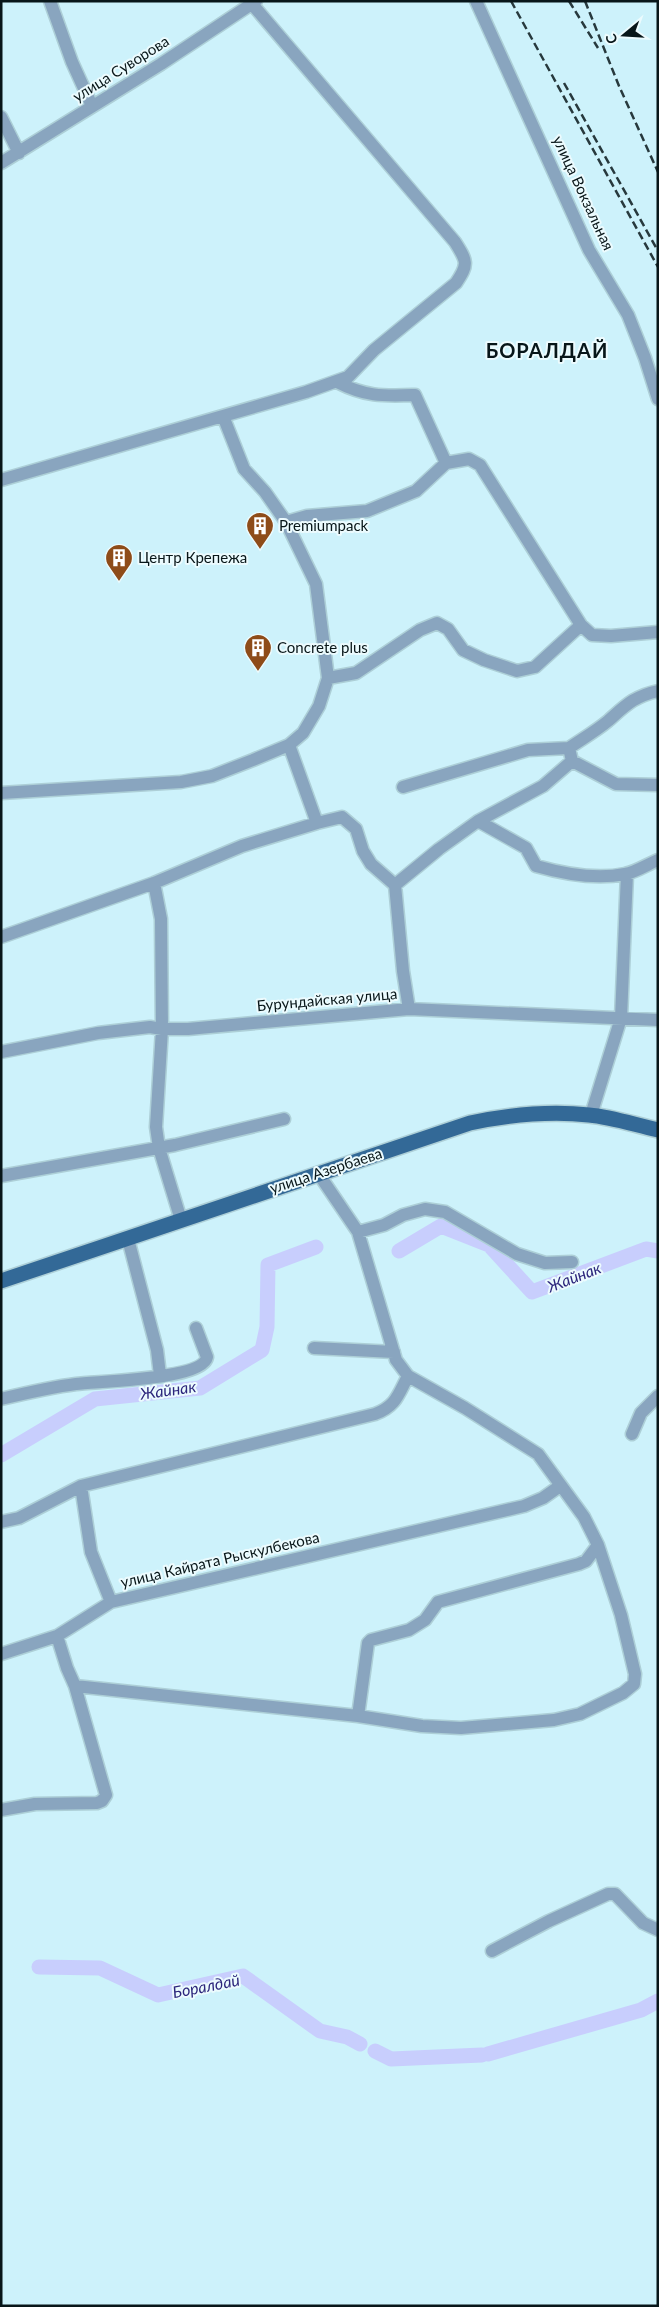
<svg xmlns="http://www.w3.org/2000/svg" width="659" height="2307" font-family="Lato,sans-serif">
<rect width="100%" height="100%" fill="#cdf2fb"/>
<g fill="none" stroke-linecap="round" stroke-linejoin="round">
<path stroke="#c8cefd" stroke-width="15" d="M399 1251 441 1226 489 1245 532 1292 646 1249 658 1251
M1 1455 95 1399 200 1388 262 1350 267 1327 268 1265 316 1247
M39 1967 100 1968 158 1995 243 1976 320 2031 347 2037 360 2044
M375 2051 391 2059 482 2055
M488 2054 641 2010 658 2001"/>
<defs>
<path id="minor" d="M50 1 72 62 92 106
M476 1 589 250 628 315 645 358 658 399
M1 117 19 153
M1 163 161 64 256 1
M337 382C366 397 383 396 415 395L446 463 469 459 480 465 581 625 592 635 611 636 658 632
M1 480 306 392 348 377 374 350 456 283C469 264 467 261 455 242L252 4
M286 522 307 516 367 511 416 491 446 463
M328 678 356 673 420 630 437 623 448 629 463 650 484 660 517 671 535 667 581 625
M658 691C634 696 625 706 608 721 596 731 582 739 569 748L572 761 616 784 658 785
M289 745 317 823
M403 787 528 750 569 748
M1 793 181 782 212 776 253 760 289 745 303 733 319 706 328 678 316 584 286 522 265 492 244 469 223 416
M478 821 526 848 536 866C564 874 596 880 625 874 636 872 648 864 658 860
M154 883 161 919 162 1029 156 1127 159 1148 181 1220
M395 885 439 849 478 821 543 786 572 761
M1 937 154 883 242 846 317 823 342 817 356 829 363 851 371 864 395 885 403 971 409 1009
M1 1052 98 1033 150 1027 162 1029H188L409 1009 658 1020
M591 1115 621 1018 627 874
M1 1176 175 1145 284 1119
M358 1232 384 1225 403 1215 425 1209 445 1212 517 1254 545 1263 572 1262
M128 1239 157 1350 160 1375
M314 1348 394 1352
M1 1399C26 1393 51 1387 76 1384 98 1381 203 1380 207 1357L196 1328
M632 1434 641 1413 658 1396
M81 1486 91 1552 111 1602
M1 1522 19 1518 81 1486 375 1414C396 1406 398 1395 408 1376
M57 1636 67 1668 75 1686 358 1716 422 1726 461 1728 554 1720 580 1714 623 1693 634 1684 635 1674 621 1615 598 1545 584 1517 538 1454 465 1408 408 1376 396 1360 358 1232 318 1173
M1 1654 57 1636 111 1602 524 1506 543 1498 560 1486
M358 1716 368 1643 371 1640 409 1630 425 1620 438 1602 579 1564 586 1561 598 1545
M1 1810 35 1804 97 1803 102 1801 106 1795 75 1686
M492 1951 549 1921 608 1894H615L643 1923 658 1930"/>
<path id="major" d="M1 1281 470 1123C508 1115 550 1111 589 1115 612 1117 635 1125 658 1130"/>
</defs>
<use href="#minor" stroke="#adcfd7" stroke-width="15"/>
<use href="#major" stroke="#adcfd7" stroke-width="18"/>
<use href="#minor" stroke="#89a5bf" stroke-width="12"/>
<use href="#major" stroke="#336997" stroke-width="15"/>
<path stroke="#27393d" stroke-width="2.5" stroke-dasharray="8 4" stroke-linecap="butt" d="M511 1 658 267
M569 1 598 48
M585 1 619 86 658 172
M564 83 658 251"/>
</g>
<defs>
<symbol id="building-pin" viewBox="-11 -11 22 30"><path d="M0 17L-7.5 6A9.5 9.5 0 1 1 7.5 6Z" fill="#8e4c19" stroke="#ecfbfe"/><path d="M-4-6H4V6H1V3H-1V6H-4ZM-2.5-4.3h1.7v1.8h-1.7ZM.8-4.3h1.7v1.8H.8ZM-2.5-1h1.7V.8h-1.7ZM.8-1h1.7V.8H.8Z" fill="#fff"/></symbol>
</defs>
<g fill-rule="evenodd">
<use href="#building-pin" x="244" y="510" width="32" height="43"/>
<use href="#building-pin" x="103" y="542" width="32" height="43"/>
<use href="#building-pin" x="242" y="632" width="32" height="43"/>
</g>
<g text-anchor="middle" stroke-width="4" stroke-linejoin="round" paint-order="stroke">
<g font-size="15" fill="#081619" stroke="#ecfbfe">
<text transform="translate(121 69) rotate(-32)" y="5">улица Суворова</text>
<text transform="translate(583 193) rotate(65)" y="5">улица Вокзальная</text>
<text transform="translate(327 1000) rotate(-5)" y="5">Бурундайская улица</text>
<text transform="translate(326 1171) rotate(-18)" y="5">улица Азербаева</text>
<text transform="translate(220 1560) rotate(-13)" y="5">улица Кайрата Рыскулбекова</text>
</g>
<g font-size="15" fill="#081619" stroke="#ecfbfe" text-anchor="start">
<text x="279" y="531">Premiumpack</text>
<text x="138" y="563">Центр Крепежа</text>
<text x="277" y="653">Concrete plus</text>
</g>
<g font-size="16" font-style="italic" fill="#2c267c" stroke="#ecfbfe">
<text transform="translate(574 1277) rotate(-21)" y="6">Жайнак</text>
<text transform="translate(168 1390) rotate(-8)" y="6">Жайнак</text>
<text transform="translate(206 1986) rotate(-11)" y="6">Боралдай</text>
</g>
<g font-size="20" font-weight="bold" letter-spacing="1" fill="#081619" stroke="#ecfbfe">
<text x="547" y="358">БОРАЛДАЙ</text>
</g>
</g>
<rect width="659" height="2307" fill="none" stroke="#081619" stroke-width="5"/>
<g transform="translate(624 35) rotate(252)" stroke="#ecfbfe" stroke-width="4" paint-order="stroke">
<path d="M0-4L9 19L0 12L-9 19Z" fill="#081619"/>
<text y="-8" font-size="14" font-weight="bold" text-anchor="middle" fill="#081619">С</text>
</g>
</svg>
